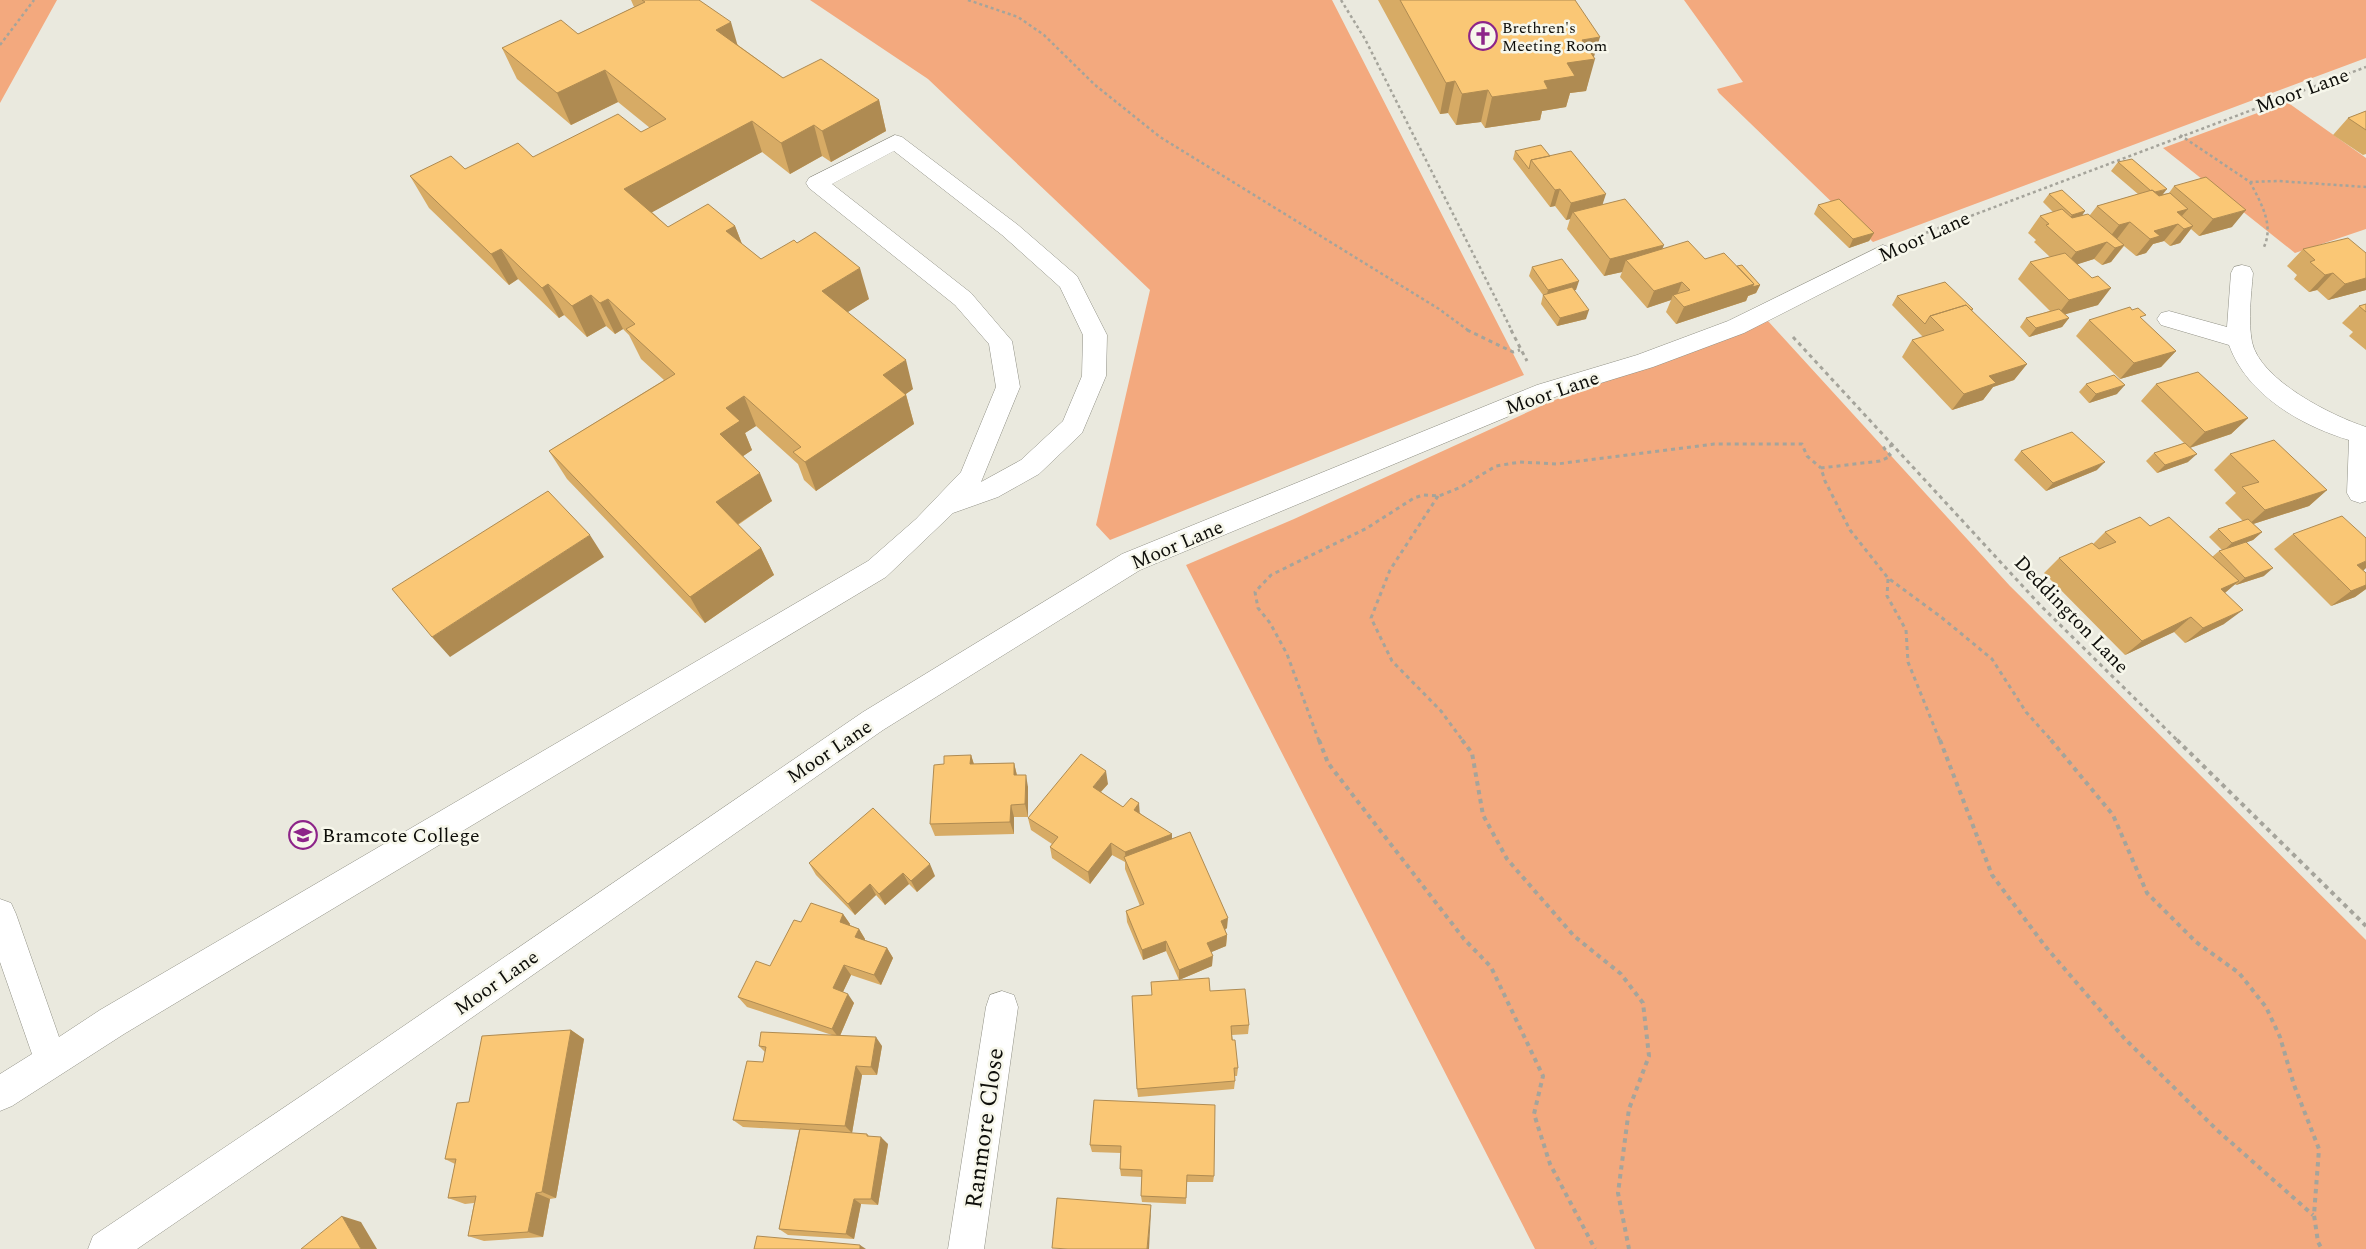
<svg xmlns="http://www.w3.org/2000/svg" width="2366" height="1249" font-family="Spectral,serif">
<rect width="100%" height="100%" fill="#eae9de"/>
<path fill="#f3a97e" d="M0 0H57L0 103Z
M810 0H1332L1524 375 1110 540 1096 525 1150 290 928 79Z
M1684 0H2366V58L1873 242 1719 93 1717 89 1743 82Z
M2287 102 2366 158V229L2295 253 2163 148Z
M1768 321 2010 586 2366 940V1249H1535L1186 565 1294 519 1552 401Z"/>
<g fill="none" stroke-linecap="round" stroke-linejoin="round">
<defs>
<path id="service" d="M895 135 902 137 1018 225 1077 276 1107 335 1106 376 1082 433 1039 474 998 497 953 513 886 577 124 1034 12 1106 0 1111V1074L32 1054 0 962V899L11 903 16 914 59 1037 100 1010 868 561 916 519 961 472 996 387 989 344 955 305 809 188 806 183 809 178ZM894 151 1002 235 1060 287 1083 335 1082 376 1063 421 1021 460 981 482 1020 387 1012 341 971 293 832 184Z
M1883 245 1891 248 1894 253 1891 258 1744 333 1653 367 1555 397 1140 570 883 730 334 1114 322 1119 310 1114 305 1102 310 1090 863 712 1122 554 1537 385 1637 355 1728 321Z"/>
<path id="minor" d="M2242 265 2250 267 2253 273C2251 296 2248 320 2252 342 2260 380 2332 416 2366 427V501L2360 503 2351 500 2347 493 2349 440C2302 426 2247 395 2229 345L2161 325 2157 319 2161 313 2169 311 2227 327 2231 273 2234 267Z
M1002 991 1014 995 1018 1007 984 1249H948L986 1007 990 995Z
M322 1085 334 1090 339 1102 334 1114 137 1249H88L93 1236 310 1090Z"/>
</defs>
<use href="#service" stroke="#919186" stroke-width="1"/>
<use href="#minor" stroke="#919186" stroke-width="1"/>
<path stroke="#a5a49b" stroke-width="2.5" stroke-dasharray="3 3" stroke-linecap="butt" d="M968 0 1018 17 1044 35 1095 85 1160 137 1439 309 1469 331
M1341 0 1365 39 1512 331
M0 45 34 0
M2180 135 2250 182 2278 181 2366 187
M2250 182C2261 203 2275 226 2263 249
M1915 237 2366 67"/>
<path stroke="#a5a49b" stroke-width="3" stroke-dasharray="4 4" stroke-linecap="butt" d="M1467 330 1513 352 1520 350
M1511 330 1527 361
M1793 337 2041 606 2178 741
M1893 445 1884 448 1891 456 1880 461 1821 468 1825 481 1850 530 1888 578 1941 617 1992 659 2026 712 2052 741
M1438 496 1390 570 1371 618 1392 661 1441 711 1463 741
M1888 579 1887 596 1906 630 1908 662 1940 741
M1319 741 1287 654 1270 623 1258 608 1255 592 1271 575 1367 528 1414 498 1423 495 1439 496 1461 487 1496 466 1520 462 1557 464 1714 444H1802L1807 456 1821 468"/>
<path stroke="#a5a49b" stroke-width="4" stroke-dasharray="4.5 4.5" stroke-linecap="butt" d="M1319 740 1328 763 1464 939 1491 967 1543 1076 1534 1114 1550 1164 1595 1249
M1462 740 1472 753 1483 815 1507 859 1574 936 1621 974 1643 1003 1649 1056 1629 1109 1618 1193 1629 1249
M1940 740 1992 875 2045 946 2124 1038 2217 1130 2313 1215
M2051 740 2113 815 2147 893 2196 942 2239 973 2266 1007 2280 1037 2294 1085 2319 1149 2314 1215 2318 1242 2322 1249
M2177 740 2366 926"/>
<use href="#service" fill="#fff" fill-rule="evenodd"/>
<use href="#minor" fill="#fff" fill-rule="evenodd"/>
</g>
<path fill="#d7ab65" d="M631 0H699L738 45 783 78 879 100 886 131 831 162 822 156 790 174 762 152 652 212 668 227 735 226 742 244 761 259 869 299 847 312 913 389 906 394 914 424 816 491 804 480 798 464 756 426 745 433 752 450 743 456 772 501 738 525 761 548 774 575 705 623 567 479 549 451 664 380 641 359 629 335 623 329 615 334 606 326 587 337 564 315 559 318 518 279 509 285 429 208 410 176 465 169 533 157 641 132 650 128 618 102 571 125 517 79 502 48 578 34 634 7Z
M1378 0H1575L1594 58 1586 91 1570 93 1566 107 1542 111 1540 120 1485 128 1481 122 1456 125 1448 113 1440 114Z
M2366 111V154L2363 155 2333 135 2348 118Z
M1515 151 1550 156 1603 204 1663 249 1737 266 1760 285 1756 293 1748 296 1746 301 1676 324 1666 312 1671 300 1647 308 1620 277 1622 272 1604 276 1567 229 1570 219 1566 220 1555 206 1550 207 1513 159Z
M2118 162 2163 194 2169 193 2174 186 2232 227 2199 236 2191 229 2180 243 2170 246 2164 241 2153 244 2146 253 2136 256 2124 246 2111 262 2102 265 2094 259 2077 264 2098 305 2065 314 2069 318 2062 327 2029 337 2020 327 2026 318 2050 311 2018 279 2030 262 2050 257 2034 242 2036 240 2028 233 2040 216 2053 212 2043 202 2049 194 2085 211 2082 215H2090L2097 206 2138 194 2111 171Z
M1818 205 1874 233 1869 241 1849 248 1814 214Z
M2303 249 2366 253V290L2328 300 2317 290 2309 292 2294 279 2297 275 2287 266Z
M1532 267 1576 290H1574L1586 319 1557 326 1541 304 1543 295 1529 276Z
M1897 296 1973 309 1972 311 2027 364 2014 380 1993 387 1983 400 1952 410 1902 357 1912 340 1923 337 1892 305Z
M2366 304V350L2349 336 2353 332 2342 323 2359 306Z
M2132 310 2176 351 2161 367 2120 379 2076 336 2089 320Z
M2086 384 2117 394 2089 403 2079 392Z
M2156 384 2248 418 2231 434 2190 448 2188 462 2157 473 2146 461 2154 453 2184 443 2141 401Z
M2021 451 2097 470 2046 491 2014 460Z
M2230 454 2327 490 2309 506 2253 524 2262 532 2253 540 2247 542 2264 576 2236 585 2235 584 2225 593 2224 624 2185 643 2174 632 2125 655 2044 573 2059 558 2093 544 2105 532 2150 526 2212 557 2219 551 2222 550 2209 537 2218 529 2243 521 2225 503 2236 493 2214 470Z
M2293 534 2364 570H2363L2366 573V589L2355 597 2331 606 2274 549Z
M971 755 974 764 1014 763 1017 775 1028 787V817H1014V834L935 836 930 824 944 764Z
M1108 784 1101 792 1123 807 1140 813 1172 839 1227 928 1225 930 1227 935 1226 946 1211 952 1212 966 1179 980 1166 951 1143 960 1127 922 1126 911 1140 906 1125 869V862L1112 855 1090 884 1052 858 1050 847 1052 844 1031 830 1028 818Z
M809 863 935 876 917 892 909 884 885 905 876 895 855 915 816 875Z
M843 914 850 924V925L859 929 865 939V940L887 948 893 958 881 985 851 975 843 992 854 1003 840 1036 882 1046 877 1075H862L852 1133 867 1134 869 1136 888 1144 878 1205 861 1204 854 1239 788 1235 779 1229 799 1130 743 1127 733 1120 763 1062 765 1052 759 1046 832 1035 747 1007 738 997 770 966 801 922Z
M1151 982 1210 991 1249 1025 1248 1034 1232 1035 1238 1068 1237 1076H1234L1235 1081 1234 1089 1138 1097 1137 1089 1152 995Z
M571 1030 584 1039 556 1198 550 1199 543 1237 484 1241 468 1236 474 1203 465 1204 448 1198 455 1164 445 1159 469 1102Z
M1094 1100 1214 1176 1213 1182H1187L1186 1204 1142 1202 1141 1196 1142 1177 1121 1176 1120 1169 1121 1153 1092 1152 1090 1145Z"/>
<path fill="#af8b52" d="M731 22 740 54 716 30Z
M1600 37 1593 60 1595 59 1586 91 1570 93 1566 107 1542 111 1540 120 1485 128 1492 97 1544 81 1567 63 1582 40Z
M605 70 618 102 571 125 557 93Z
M1455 81 1448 113 1440 114 1446 83Z
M1488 90 1481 122 1456 125 1462 94Z
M879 100 886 131 831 162 822 131Z
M752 121 762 152 638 220 624 189Z
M814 125 822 156 790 174 781 143Z
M1560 189 1555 206 1550 207 1555 190Z
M2167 189 2160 198 2153 193Z
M1606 194 1600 212H1573L1570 219 1566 220 1571 203Z
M2188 209 2175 224H2178L2164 241 2153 244 2146 253 2136 256 2150 239 2154 231 2177 212Z
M2246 210 2232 227 2199 236 2213 219Z
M2085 211 2079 220 2066 224 2072 215Z
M2130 222 2117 239 2106 242 2119 225Z
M735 226 747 257 726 231Z
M2193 226 2180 243 2170 246 2184 229Z
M1874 233 1869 241 1849 248 1853 239Z
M2107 242 2094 259 2063 269 2076 252Z
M1664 245 1657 262 1626 260 1622 272 1604 276 1610 259Z
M2124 245 2111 262 2102 265 2115 248Z
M501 249 518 279 509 285 491 254Z
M860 268 869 299 832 322 822 291Z
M2333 273 2317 290 2309 292 2325 275Z
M2366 278V290L2328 300 2345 284Z
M1579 281 1576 290 1546 298 1548 290Z
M1682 282 1676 298 1673 295 1671 300 1647 308 1654 291Z
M548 284 564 315 559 318 542 288Z
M1754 284 1760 285 1756 293 1748 296 1746 301 1676 324 1684 307Z
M2111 288 2098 305 2056 317 2069 300Z
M591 295 606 326 587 337 572 306Z
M608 299 623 329 615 334 600 303Z
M1589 310 1586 319 1557 326 1560 318Z
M2069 318 2062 327 2029 337 2036 328Z
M2176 351 2161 367 2120 379 2134 363Z
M906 360 913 389 891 404 883 375Z
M2027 364 2014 380 1993 387 1983 400 1952 410 1964 394 1989 376Z
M2125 385 2117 394 2089 403 2096 394Z
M906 395 914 424 816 491 805 462Z
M744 396 756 426 745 433 752 450 733 463 720 434 726 408Z
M2248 418 2231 434 2189 448 2205 432Z
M2197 454 2188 462 2157 473 2165 465Z
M2105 462 2097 470 2046 491 2053 483Z
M760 473 772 501 729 530 716 502Z
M2327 490 2309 506 2247 526 2265 510Z
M2262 532 2253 540 2223 551 2232 543Z
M590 535 604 557 450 657 432 637Z
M761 548 774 575 705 623 690 597Z
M2366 561V568L2364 570 2337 580 2357 565Z
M2273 568 2264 576 2236 585 2245 578Z
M2239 581 2221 596V589Z
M2366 585V589L2355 597 2331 606 2351 591Z
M2243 610 2224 624 2185 643 2203 628Z
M2191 617 2174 632 2125 655 2142 641Z
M971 755 975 768 970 764Z
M1014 763 1017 776 1014 775Z
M1106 771 1108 784 1094 799 1093 787Z
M1026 775 1028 787V817L1025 804Z
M1139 803 1140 816 1134 810Z
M1011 805 1014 817V834L1010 822Z
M1172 834V846L1126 863 1125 852Z
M1111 843 1112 855 1090 884 1088 872Z
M930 864 935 876 917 892 911 881Z
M903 873 909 884 885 905 879 894Z
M870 884 876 895 855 915 848 904Z
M843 914 850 924 846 933 840 922Z
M1228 918 1227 928 1220 932 1221 921Z
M859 929 865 939 861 948 855 937Z
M1227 935 1226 946 1207 954V943Z
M1166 941V951L1143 960 1142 950Z
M887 948 893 958 881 985 874 975Z
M1213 956 1212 966 1179 980V970Z
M844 965 851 975 840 998 833 988Z
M848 994 854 1003 839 1038 832 1029Z
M571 1030 584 1039 556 1198 542 1192Z
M876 1037 882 1046 877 1075 871 1067Z
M856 1066 862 1075 852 1133 845 1126Z
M881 1137 888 1144 878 1205 871 1199Z
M536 1193 550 1199 543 1237 528 1232Z
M854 1199 861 1204 854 1239 846 1234Z
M1151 1205V1211L1149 1249H1147Z
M342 1216 361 1222 377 1249H361Z
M860 1245 866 1249H860Z"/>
<path fill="#fac775" stroke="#af8b52" d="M642 0H699L731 22 716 30 783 78 821 59 879 100 822 131 814 125 781 143 752 121 624 189 668 227 708 204 735 226 726 231 761 259 794 240 797 243 815 232 860 268 822 291 906 360 883 375 906 395 805 462 793 452 801 447 744 396 726 408 740 421 720 434 760 473 716 502 761 548 690 597 549 451 675 374 626 329 635 324 608 299 600 303 591 295 572 306 548 284 542 288 501 249 491 254 410 176 451 156 465 169 518 143 533 157 618 114 641 132 666 119 605 70 557 93 502 48 561 20 578 34 645 2Z
M1400 0H1575L1600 37 1582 40 1595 59 1567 63 1575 76 1544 81 1548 89 1492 97 1488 90 1462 94 1455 81 1446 83Z
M2366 111V130L2348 118Z
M1541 145 1550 156 1531 160 1529 169 1515 151Z
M1571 151 1606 194 1571 203 1560 189 1555 190 1531 160Z
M2132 159 2167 189 2155 192 2152 190 2151 191 2118 162Z
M2206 177 2246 210 2213 219 2174 186Z
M2062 190 2085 211 2072 215 2049 194Z
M2152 190 2159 196 2170 193 2188 209 2177 212 2193 226 2184 229 2178 224 2154 231 2160 236 2150 239 2130 222 2119 225 2097 206Z
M1625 199 1664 245 1610 259 1573 212Z
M1839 199 1874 233 1853 239 1818 205Z
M2062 209 2072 218 2088 214 2124 245 2115 248 2107 242 2076 252 2046 225 2049 224 2040 216Z
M2348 238 2366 253V278L2345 284 2333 273 2325 275 2310 262 2315 260 2303 249Z
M1688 241 1705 259 1724 253 1754 284 1684 307 1673 295 1690 290 1682 282 1654 291 1626 260Z
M2065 253 2092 278 2098 276 2111 288 2069 300 2030 262Z
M1562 259 1579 281 1548 290 1532 267Z
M1742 265 1760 285 1752 287 1754 284 1737 266Z
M1945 282 1973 309 1971 310 1966 305 1930 316 1925 324 1897 296Z
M1572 287 1589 310 1560 318 1543 295Z
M2366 304V312L2359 306Z
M1966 305 2027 364 1989 376 1996 383 1964 394 1912 340 1944 330 1930 316Z
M2130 307 2132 310 2138 308 2146 315 2140 317 2176 351 2134 363 2089 320Z
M2059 309 2069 318 2036 328 2026 318Z
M2198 372 2248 418 2205 432 2156 384Z
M2114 375 2125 385 2096 394 2086 384Z
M2072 432 2105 462 2053 483 2021 451Z
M2274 440 2327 490 2265 510 2242 487 2259 482 2230 454Z
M2185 443 2197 454 2165 465 2154 453Z
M548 491 590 535 432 637 392 589Z
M2342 516 2366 538V561L2357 565 2366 573V585L2351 591 2293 534Z
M2140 517 2150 526 2169 517 2239 581 2221 589 2243 610 2203 628 2191 617 2142 641 2059 558 2092 543 2099 549 2116 542 2105 532Z
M2248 519 2262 532 2232 543 2218 529Z
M2246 542 2273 568 2245 578 2219 551Z
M1081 754 1106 771 1093 787 1123 807 1131 798 1139 803 1134 810 1172 834 1125 852 1111 843 1088 872 1050 847 1058 837 1028 818Z
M971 755 970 764 1014 763V775H1026L1025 804 1011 805 1010 822 930 824 934 765 944 764V756Z
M873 808 930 864 911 881 903 873 879 894 870 884 848 904 809 863Z
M1190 832 1228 918 1221 921 1227 935 1207 943 1213 956 1179 970 1166 941 1142 950 1126 911 1144 904 1124 857Z
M811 903 843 914 840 922 859 929 855 937 887 948 874 975 844 965 833 988 848 994 832 1029 738 997 756 961 770 966 794 920 801 922Z
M1209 978 1210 991 1245 989 1249 1025 1231 1026 1232 1040H1235L1238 1068H1234L1235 1081 1137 1089 1132 996 1152 995 1151 982Z
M571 1030 542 1192 536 1193 528 1232 468 1236 476 1196 448 1198 456 1159H445L457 1103 469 1102 482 1036Z
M761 1032 876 1037 871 1067 856 1066 845 1126 733 1120 747 1061 763 1062 766 1047 759 1046Z
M1094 1100 1215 1105 1214 1176 1187 1175 1186 1198 1141 1196 1142 1170 1120 1169 1121 1146 1090 1145Z
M800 1129 867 1134V1136L881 1137 871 1199H854L846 1234 779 1229Z
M1057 1198 1151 1205 1147 1249H1068L1052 1248Z
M342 1216 361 1249H301Z
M757 1236 860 1245V1249H754Z"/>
<defs>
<symbol id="church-ring" viewBox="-11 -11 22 22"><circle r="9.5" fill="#f7f7eb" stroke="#8d2489" stroke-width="1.5"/><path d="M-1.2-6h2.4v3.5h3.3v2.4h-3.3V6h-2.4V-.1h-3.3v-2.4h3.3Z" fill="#8d2489"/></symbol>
<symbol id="school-ring" viewBox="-11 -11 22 22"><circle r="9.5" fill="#f7f7eb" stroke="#8d2489" stroke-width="1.5"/><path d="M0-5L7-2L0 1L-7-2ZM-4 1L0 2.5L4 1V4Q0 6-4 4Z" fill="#8d2489"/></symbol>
</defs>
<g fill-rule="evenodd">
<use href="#church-ring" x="1467" y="20" width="32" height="32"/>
<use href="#school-ring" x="287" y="819" width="32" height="32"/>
</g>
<g text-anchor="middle" stroke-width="5" stroke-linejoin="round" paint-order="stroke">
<g font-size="16" fill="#0e0e0a" stroke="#f7f7eb" text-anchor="start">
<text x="1502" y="33">Brethren's<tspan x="1502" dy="18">Meeting Room</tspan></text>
</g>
<g font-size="20" fill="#0e0e0a" stroke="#f7f7eb">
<text transform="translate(2302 90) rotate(-20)" y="7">Moor Lane</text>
<text transform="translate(1924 236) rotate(-24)" y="7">Moor Lane</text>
<text transform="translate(1552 392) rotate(-19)" y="7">Moor Lane</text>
<text transform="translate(1177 544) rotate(-23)" y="7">Moor Lane</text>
<text transform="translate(2072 614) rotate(46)" y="7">Deddington Lane</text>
<text transform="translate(829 751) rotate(-34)" y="7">Moor Lane</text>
<text transform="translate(496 982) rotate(-35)" y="7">Moor Lane</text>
</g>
<g font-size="20" fill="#0e0e0a" stroke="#f7f7eb" text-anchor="start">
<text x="322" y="842">Bramcote College</text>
</g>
<g font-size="24" fill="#0e0e0a" stroke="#f7f7eb">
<text transform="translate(984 1128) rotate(-82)" y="8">Ranmore Close</text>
</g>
</g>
</svg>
